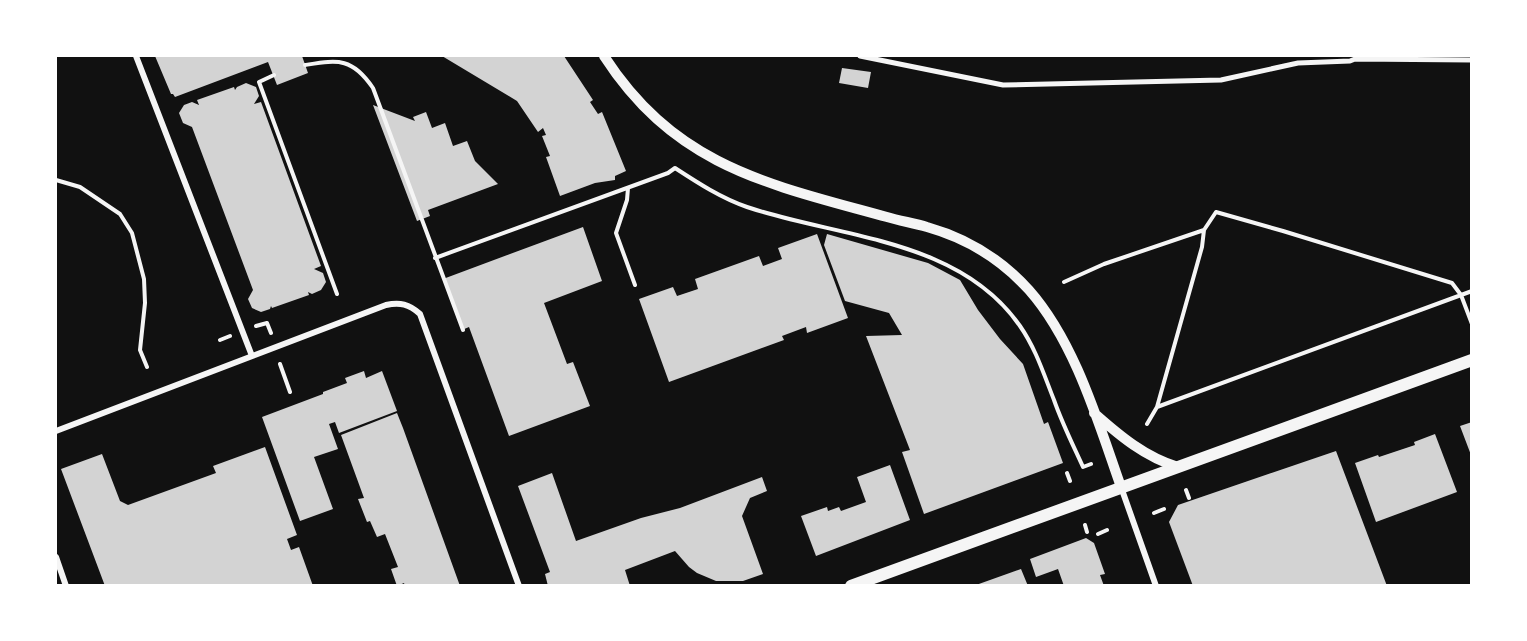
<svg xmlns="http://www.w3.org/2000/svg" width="1527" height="641" font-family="Barlow,sans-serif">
<rect width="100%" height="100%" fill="#111"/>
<path fill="#d3d3d3" d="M155 56H302L308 73 277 85 268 62 175 97 173 94H171Z
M442 56H564L593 100 590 102 598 114 602 112 626 171 615 176V180L595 183 560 196 546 157 550 156 542 136 546 135 543 128 538 132 517 101Z
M842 68 871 72 868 88 839 83Z
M246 83 256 87 259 96 254 104 261 102 321 266 314 269 323 273 326 282 321 290 312 294 308 292 309 295 272 308 271 306 270 309 261 312 252 308 248 299 253 290 192 127 183 123 179 113 184 105 192 102 199 105 197 100 234 87 235 90 237 87Z
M373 105 415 121 413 117 426 112 432 128 445 123 453 146 467 141 475 161 498 184 428 210 430 216 417 221Z
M583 227 602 281 544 303 567 364 573 362 590 406 509 436 469 327 462 330 443 279Z
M817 234 848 318 807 333 806 327 782 336 784 340 669 382 639 299 673 287 677 296 698 289 695 279 759 256 763 266 782 259 778 248Z
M827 234 928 263 960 280 978 310 1000 339 1023 364 1044 424 1048 422 1063 463 924 514 902 452 910 450 866 336 902 335 889 313 845 301 824 245Z
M364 371 366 378 382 371 397 411 339 433 335 422 329 424 338 449 314 457 333 509 300 521 262 417 323 394V392L347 383 345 378Z
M397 413 403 428 460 586H405L404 583 397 586 391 569 398 567 385 534 377 537 370 521 367 522 358 499 364 498 341 435Z
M1472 422V455H1471L1460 426Z
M1435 434 1457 492 1376 522 1355 463 1378 455 1379 457 1415 445 1414 442Z
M265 447 297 535 287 539 291 550 299 547 313 586H105L61 469 102 454 120 501 128 505 216 473 213 466Z
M1336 451 1387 586H1193L1169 522 1178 505Z
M890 465 910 520 816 556 801 516 827 507 828 511 839 507 841 511 866 502 857 477Z
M552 473 576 541 641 518 680 508 762 477 767 491 750 498 742 516 763 574 743 581H716L697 573 689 567 675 551 625 570 630 586H548L545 574 550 572 518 486Z
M1086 538 1094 543 1105 574 1100 575 1104 586H1064L1058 569 1036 577 1030 559Z
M1021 569 1028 586H976V585Z"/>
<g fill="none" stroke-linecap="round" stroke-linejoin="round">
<path stroke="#f5f5f5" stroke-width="4" d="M305 65C338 60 352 57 373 88L463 330
M274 75 259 82 337 294
M56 180 80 187 120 214 132 233 144 279 145 303 140 350 147 367
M628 188 627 200 616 233 635 285
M435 258 668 173 675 168C698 183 721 198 747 207 839 238 959 238 1020 326 1036 349 1044 375 1054 400 1062 423 1073 445 1083 467L1091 464
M1064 282 1104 264 1204 230 1216 212 1283 231 1452 283 1461 295 1472 324
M256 326 267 323 271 333
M220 340 230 336
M280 364 290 392
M1157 407 1472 291
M1147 424 1157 407 1202 247 1204 230
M1067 473 1070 481
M1186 490 1189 498
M1154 513 1164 509
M1085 525 1087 532
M1098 534 1107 530"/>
<path stroke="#f5f5f5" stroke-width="5" d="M860 56 1003 85 1221 80 1298 63 1350 61 1355 59 1472 60"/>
<path stroke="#f5f5f5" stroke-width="6" d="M136 56 252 356
M56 431 386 305C400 302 409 304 420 314L519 586
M1121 487 1156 586
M56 557 66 586"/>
<path stroke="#f5f5f5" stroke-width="10" d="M604 56C676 167 768 184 887 217 900 221 914 223 927 227 966 238 1002 260 1029 290 1075 342 1098 422 1121 487
M1094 413C1120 436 1145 457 1178 467"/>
<path stroke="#f5f5f5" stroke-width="12" d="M851 586 1472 360"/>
</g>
<rect width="1527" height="641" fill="none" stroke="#ffffff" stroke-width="114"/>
</svg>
